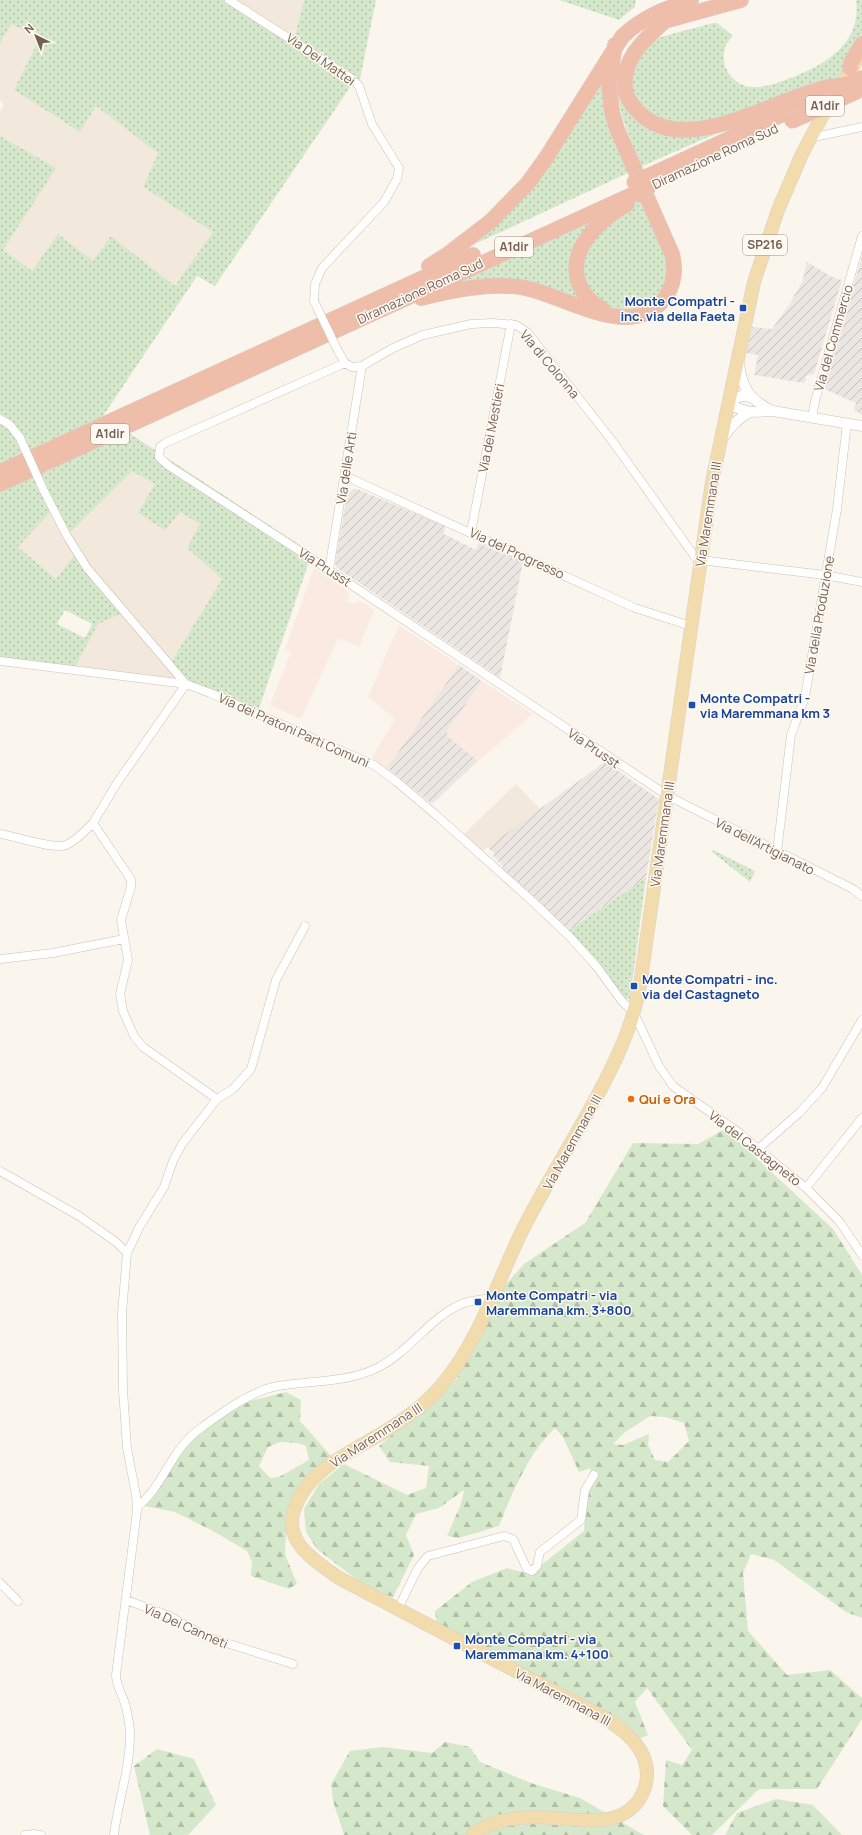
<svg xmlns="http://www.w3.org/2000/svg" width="862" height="1835" font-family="Manrope,sans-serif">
<defs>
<pattern id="industrial-furrows" width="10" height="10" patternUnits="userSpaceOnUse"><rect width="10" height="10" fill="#ebe6e1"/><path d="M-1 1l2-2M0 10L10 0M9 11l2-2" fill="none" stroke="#c3beb9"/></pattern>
<pattern id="grass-dots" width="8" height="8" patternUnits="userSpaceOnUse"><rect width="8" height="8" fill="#d6e8cb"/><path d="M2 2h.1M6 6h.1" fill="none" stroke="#b2bfa7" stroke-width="1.8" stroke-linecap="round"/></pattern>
<pattern id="forest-firs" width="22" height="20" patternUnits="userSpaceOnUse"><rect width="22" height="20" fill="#d6e8cb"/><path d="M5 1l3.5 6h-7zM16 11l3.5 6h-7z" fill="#b2bfa7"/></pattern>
</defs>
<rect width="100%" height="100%" fill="#fbf6ed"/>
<path fill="#f2e8db" d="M229 0H304L294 40Z
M11 24 41 38 14 90 80 132 96 106 158 153 143 187 214 232 175 286 111 236 93 262 58 234 32 272 3 250 55 168 0 136V112L4 105 0 100V44Z
M132 471 155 484 180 512 201 524 187 548 222 579 170 664 186 684 73 670 98 623 124 612 77 553 56 579 18 547 53 509 68 536Z
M516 784 540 809 482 851 463 835Z"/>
<path fill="#faeae2" d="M314 568 349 592 348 601 353 604 360 601 374 610 359 647 338 638 301 719 270 705 291 652 285 649Z
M399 625 459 665 387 768 372 758 395 719 368 697Z
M482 681 533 714 478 761 447 736V731Z"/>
<path fill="url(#industrial-furrows)" d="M862 256V415L854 410 856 403 824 389Z
M807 262 834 278 842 280 814 374 806 376 805 383 754 375 758 355 746 353 752 327 772 329 789 305 802 282Z
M353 489H357L445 526 444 534 476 550 478 543 523 562 500 678 337 568 335 563 347 495Z
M459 665 482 681 447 731V736L478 761 432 804 387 768Z
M605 762 659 799 646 878 568 931 503 870V866L493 856 495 854 487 847Z"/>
<path fill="url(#grass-dots)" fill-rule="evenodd" d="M0 0H229L294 40 304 0H376L360 79 355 80 215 286 197 276 103 416 312 553 257 714 186 684 170 664 222 579 187 548 200 524 180 512 165 530 138 513 155 484 132 471 67 536 53 509 18 547 56 579 77 552 124 612 98 624 73 670 0 661V136L56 168 3 250 32 271 58 234 93 261 111 236 175 286 213 232 143 187 158 153 96 106 80 132 14 90 40 38 11 24 0 44ZM65 610 92 624 85 638 57 624Z
M559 0H636L635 7 619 20Z
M856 0H862V36L839 77 808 90 716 120 682 124 652 116 635 97 632 88 634 67 644 49 657 38 713 23H717L733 36C730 40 726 43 725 48 719 67 734 86 752 87 764 88 777 83 788 79 823 66 862 45 856 0Z
M604 70 630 172 462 250 493 223Z
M618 84 650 128 752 118 640 167C633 139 616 115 618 84Z
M642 199 665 250 668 276 661 292 646 305 630 311 611 309 585 286 582 253 626 206Z
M599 217 587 229 579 300 459 281Z
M713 850 755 871 750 882 712 852Z
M646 878 630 999 624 998 568 931Z"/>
<path fill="url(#forest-firs)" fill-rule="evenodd" d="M725 1129 833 1229 862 1275V1618L846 1612 774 1560 751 1554 743 1573 748 1631 787 1675 830 1670 862 1698V1719L817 1789H759L712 1835H692L663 1806 666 1760 682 1765 692 1750 647 1688 635 1702 648 1735 639 1739 623 1722 437 1624 435 1611 472 1582 507 1568 530 1574 584 1531 587 1485 591 1468 579 1472 563 1437 555 1428C529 1452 512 1493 499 1526L459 1538 447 1536 461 1504 464 1490 439 1508 416 1514 406 1535 414 1555 393 1597 370 1590 317 1549 306 1532 304 1509 319 1484 344 1464 407 1495 426 1488 429 1466 390 1462 379 1446 456 1380 505 1285 524 1264 585 1223 633 1143 698 1144ZM650 1416 665 1417 684 1423 689 1441 668 1462 655 1460 648 1445 649 1434 623 1445 613 1444 624 1433Z
M286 1392 301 1400 300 1421 332 1457 287 1519 285 1554 297 1584 289 1589 251 1576 252 1562 247 1551 213 1531 175 1512 144 1506 158 1482 184 1446 211 1423 250 1401ZM280 1442 298 1443 306 1446 309 1460 279 1477 270 1478 259 1466 268 1447Z
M445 1742 470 1747 480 1762 531 1783 580 1798 644 1835H344L333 1801 331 1784 350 1751 383 1747 432 1753Z
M157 1749 194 1759 216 1805 188 1835H150L134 1766Z
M776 1799 813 1805 842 1835H725L737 1813Z"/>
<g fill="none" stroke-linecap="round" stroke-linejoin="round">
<defs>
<path id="minor" d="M229 0 351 78 359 86 372 124 399 168 397 179 384 202 322 268 315 284 314 301
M810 138 862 127
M338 351 345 363 352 367 362 366 393 348 423 335 471 324 493 323 516 325 527 332 613 442 695 557 708 561 825 575 862 582
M345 363 165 443 160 447 159 457 169 466 329 570 668 796 853 889 862 896
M812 417 815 401 862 236
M0 419 10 425 20 438
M345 476 635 608 691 626
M43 489 67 536 87 568 186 684
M471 532 511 324
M329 570 362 366
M0 661 186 684 210 693 374 765 397 782 436 815 530 899 570 937 597 967 621 1000 634 1013 659 1066 673 1086 741 1134 758 1149 806 1188 839 1221 862 1255
M186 684 117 783 93 823 128 875 131 880V887L121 920 128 960 120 994 123 1011 134 1036 143 1047 217 1099
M0 834C15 836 54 850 66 845 76 841 85 831 93 823
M777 852 791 735 805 697 837 509 847 423
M0 959 53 953 124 939
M758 1149 799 1113 822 1088 862 1020
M0 1171 79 1216 116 1242 127 1253
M806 1188 862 1118
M137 1507C162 1488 170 1452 197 1431 217 1416 248 1393 273 1387 307 1380 344 1384 377 1368 410 1352 430 1316 464 1303 473 1300 482 1300 491 1298
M0 1583 18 1601
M126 1600 170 1616 204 1636 293 1664
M398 1609 418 1568 428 1556 504 1536 513 1539 527 1569 532 1571 537 1566 540 1552 581 1520 585 1490 594 1475
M25 1835 34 1834 41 1835
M114 1835C118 1800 131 1767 130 1731 129 1722 128 1713 125 1704 122 1694 116 1685 116 1675L137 1511 136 1495 127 1448 123 1390 122 1313 127 1253 140 1226 164 1187 173 1161 182 1144 217 1099 233 1089 251 1069 276 980 305 926"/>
<path id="tertiary" d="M739 364C742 387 749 400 771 410
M752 397 741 396 730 401 737 408 750 412 773 411 862 426
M723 438C730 427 738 418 750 412"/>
<path id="primary" d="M473 1835C489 1821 511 1818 533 1817 566 1816 616 1833 639 1800 644 1792 647 1783 647 1774 647 1747 624 1730 603 1717L339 1578C317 1562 283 1543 294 1510 307 1470 351 1452 384 1432 405 1419 425 1405 441 1386 476 1347 498 1281 521 1233 544 1187 572 1143 596 1098 616 1061 633 1026 640 985L712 482 754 282 778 210 802 154 827 107 857 60"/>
<path id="motorway" d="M666 20C645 39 619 60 626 93 629 103 636 110 644 117 692 155 776 98 828 87
M657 23 741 0
M850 68 851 63 862 44
M845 85 862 78
M646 177 805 104
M429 266 448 254 491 221 528 183 546 158 622 37C642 17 665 9 691 0
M421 298C453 290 487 283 520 287 563 293 630 344 665 298 674 285 676 269 672 254L617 129 612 112 609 84 615 45
M602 309C591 303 584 296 579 284 566 249 600 220 627 204
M0 472 473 255
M0 484 638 192"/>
</defs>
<use href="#minor" stroke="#cdbfb3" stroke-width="9"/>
<use href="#tertiary" stroke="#cdbfb3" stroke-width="11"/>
<use href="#primary" stroke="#d8d2ce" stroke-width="14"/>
<use href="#motorway" stroke="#d8d2ce" stroke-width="16"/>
<use href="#minor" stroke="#fff" stroke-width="8"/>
<use href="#tertiary" stroke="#fff" stroke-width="10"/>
<use href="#primary" stroke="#f2dbac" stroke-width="13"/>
<use href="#motorway" stroke="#efbeaa" stroke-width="15"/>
<defs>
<path id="minor-bridge" d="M314 301 338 351
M20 438 43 489"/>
<path id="motorway-bridge" d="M828 87 845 85
M792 121 858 91
M634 182 646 177
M640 195 650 186"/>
</defs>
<use href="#minor-bridge" stroke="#cdbfb3" stroke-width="9" stroke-linecap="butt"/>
<use href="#motorway-bridge" stroke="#d8d2ce" stroke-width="16" stroke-linecap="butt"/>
<use href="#minor-bridge" stroke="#fff" stroke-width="8"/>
<use href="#motorway-bridge" stroke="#efbeaa" stroke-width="15"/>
</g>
<g fill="#1a4fb4" stroke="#fefaf3" stroke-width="1.5">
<rect x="739" y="304" width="8" height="8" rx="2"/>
<rect x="688" y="701" width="8" height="8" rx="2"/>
<rect x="630" y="982" width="8" height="8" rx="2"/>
<rect x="474" y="1298" width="8" height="8" rx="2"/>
<rect x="453" y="1642" width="8" height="8" rx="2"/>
</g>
<circle fill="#e8710a" stroke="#fefaf3" stroke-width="1.5" cx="631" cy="1099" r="4"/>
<g text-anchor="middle" stroke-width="3" stroke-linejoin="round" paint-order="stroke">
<g fill="#fefaf3" stroke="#9e8e82" stroke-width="1">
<rect x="806" y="96" width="38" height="20" rx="3"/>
<rect x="743" y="235" width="44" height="20" rx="3"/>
<rect x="495" y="237" width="38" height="20" rx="3"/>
<rect x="91" y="424" width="38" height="20" rx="3"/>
</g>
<g font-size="12" font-weight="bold" fill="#755f51">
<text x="825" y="110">A1dir</text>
<text x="765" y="249">SP216</text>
<text x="514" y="251">A1dir</text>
<text x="110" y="438">A1dir</text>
</g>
<g font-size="13" fill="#755f51" stroke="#fefaf3">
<text transform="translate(321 59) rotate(35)" y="5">Via Dei Mattei</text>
<text transform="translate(715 156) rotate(-25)" y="5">Diramazione Roma Sud</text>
<text transform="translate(420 291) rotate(-25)" y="5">Diramazione Roma Sud</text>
<text transform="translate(833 338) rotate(-74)" y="5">Via del Commercio</text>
<text transform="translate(550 364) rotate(50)" y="5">Via di Colonna</text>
<text transform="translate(491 428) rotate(-79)" y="5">Via dei Mestieri</text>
<text transform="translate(346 468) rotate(-81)" y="5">Via delle Arti</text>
<text transform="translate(708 514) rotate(-81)" y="5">Via Maremmana III</text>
<text transform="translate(517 553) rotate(25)" y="5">Via del Progresso</text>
<text transform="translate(325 567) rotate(33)" y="5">Via Prusst</text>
<text transform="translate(819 615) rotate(-80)" y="5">Via della Produzione</text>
<text transform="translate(294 730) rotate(24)" y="5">Via dei Pratoni Parti Comuni</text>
<text transform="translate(594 748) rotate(34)" y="5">Via Prusst</text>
<text transform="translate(662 834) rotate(-82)" y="5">Via Maremmana III</text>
<text transform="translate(765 846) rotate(27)" y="5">Via dell'Artigianato</text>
<text transform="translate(572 1142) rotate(-61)" y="5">Via Maremmana III</text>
<text transform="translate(755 1148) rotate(38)" y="5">Via del Castagneto</text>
<text transform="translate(376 1435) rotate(-33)" y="5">Via Maremmana III</text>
<text transform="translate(186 1626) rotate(24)" y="5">Via Dei Canneti</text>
<text transform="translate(563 1697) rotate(28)" y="5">Via Maremmana III</text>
</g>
<g font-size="13" font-weight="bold" fill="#164399" stroke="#fefaf3" text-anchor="start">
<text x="735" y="306" text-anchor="end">Monte Compatri -<tspan x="735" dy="15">inc. via della Faeta</tspan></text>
<text x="700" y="703">Monte Compatri -<tspan x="700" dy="15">via Maremmana km 3</tspan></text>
<text x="642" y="984">Monte Compatri - inc.<tspan x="642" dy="15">via del Castagneto</tspan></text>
<text x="486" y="1300">Monte Compatri - via<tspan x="486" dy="15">Maremmana km. 3+800</tspan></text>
<text x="465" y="1644">Monte Compatri - via<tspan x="465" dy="15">Maremmana km. 4+100</tspan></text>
</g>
<g font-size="13" font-weight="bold" fill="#c56008" stroke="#fefaf3" text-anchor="start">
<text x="639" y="1104">Qui e Ora</text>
</g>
</g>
<g transform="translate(36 36) rotate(317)" stroke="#fefaf3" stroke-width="3" paint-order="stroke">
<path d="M0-3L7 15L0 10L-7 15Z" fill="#755f51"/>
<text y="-6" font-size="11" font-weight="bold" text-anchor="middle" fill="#755f51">N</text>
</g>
</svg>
